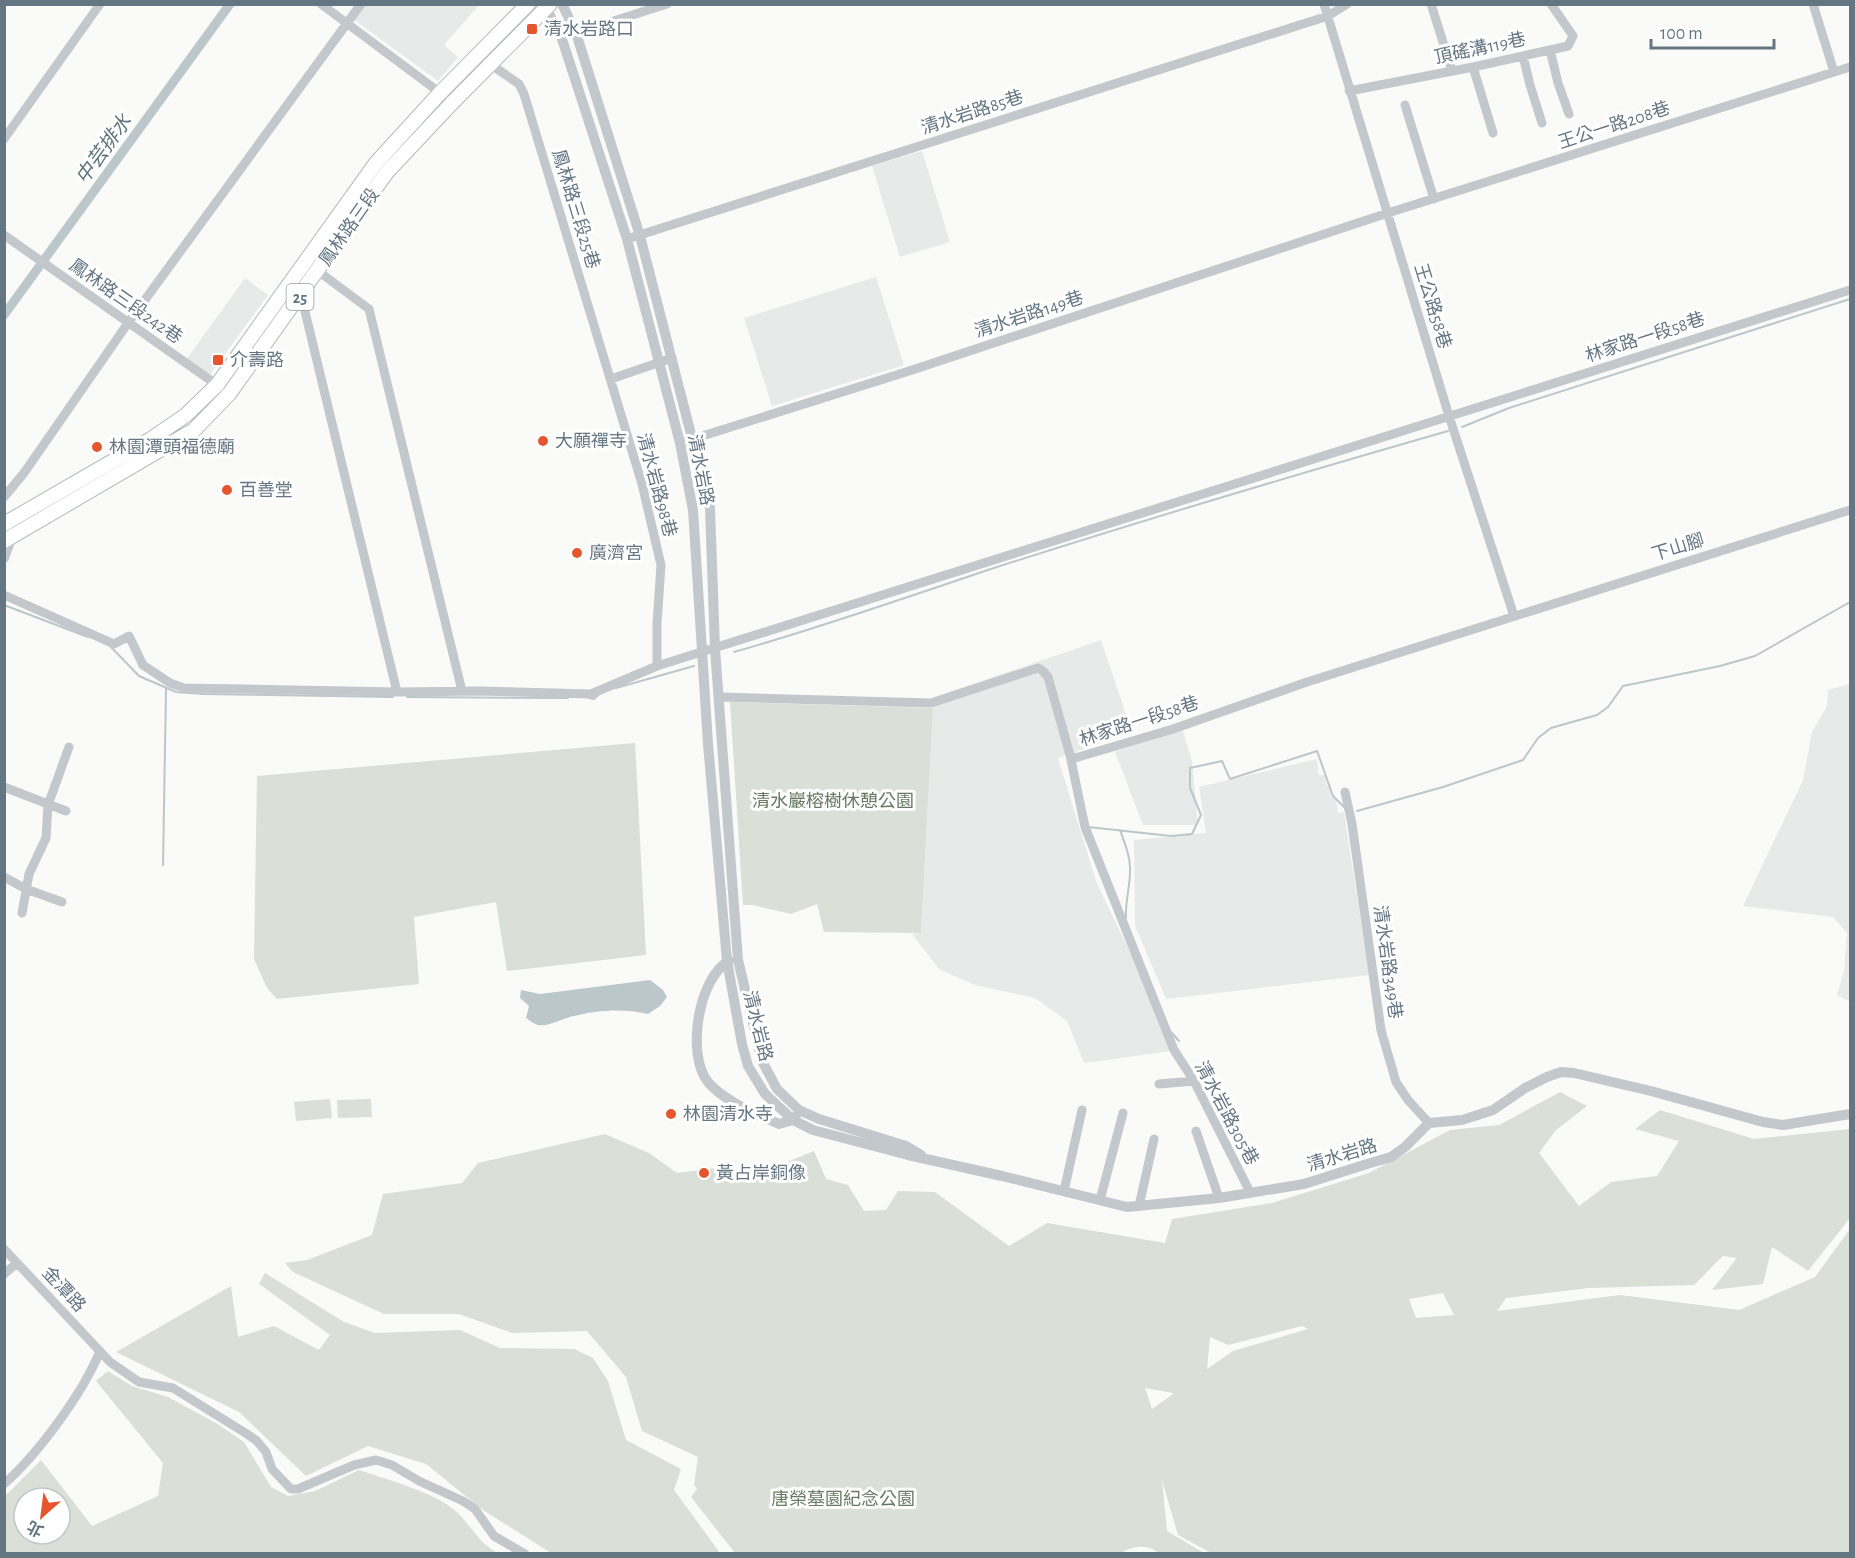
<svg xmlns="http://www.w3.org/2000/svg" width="1855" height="1558" font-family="'Alegreya Sans','Noto Sans TC',sans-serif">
<rect width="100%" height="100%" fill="#fafaf8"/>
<path fill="#e8e9e9" d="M364 5H479L444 45 458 57 438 81 353 19Z
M922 151 950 242 900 257 872 166Z
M876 277 904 365 772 406 744 318Z
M245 278 268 295 209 376 186 360Z
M1101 640 1132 732 1058 758 1097 884 1178 1050 1084 1063 1067 1021 1035 998 975 985 939 969 912 934 921 933 933 708 941 695Z
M1850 684V1002L1837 995 1844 971 1847 933 1833 917 1743 906 1803 780 1812 732 1827 706 1828 690Z
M1182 728 1192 761 1198 825H1143L1115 752Z
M1317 759 1319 775H1325L1326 785H1330L1332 798H1336L1338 813 1344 812 1369 975 1166 999 1135 926 1134 840 1206 833 1199 787Z"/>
<path fill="#dadfd7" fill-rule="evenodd" d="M730 702 933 708 921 933 824 932 817 904 791 914 753 905H743Z
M635 743 646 955 507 971 496 902 414 917 419 984 277 999 267 988 254 959 257 776Z
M1560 1092 1587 1106 1556 1130 1539 1153 1579 1206 1611 1182 1657 1176 1679 1141 1635 1129 1660 1110 1754 1139 1850 1129V1218L1808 1271 1772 1247 1763 1284 1712 1290 1737 1258 1723 1256 1694 1285 1589 1288 1506 1298 1497 1311 1620 1295 1739 1310 1815 1277 1850 1229V1553H1211L1178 1535 1162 1480 1167 1531 1204 1553H1159C1147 1543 1132 1546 1119 1554L735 1553 691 1497 697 1489 694 1485 698 1457 642 1431 626 1377 587 1331 512 1333 459 1314H384L293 1272 285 1263 307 1260 372 1235 383 1194 462 1183 478 1163 605 1134 649 1153 677 1173 716 1168 767 1170 814 1151 826 1179 848 1185 864 1211 886 1210 898 1191 935 1192 1009 1246 1047 1223 1165 1243 1172 1219 1272 1203 1369 1173 1450 1130 1499 1125ZM1443 1293 1454 1315 1416 1318 1409 1299ZM1302 1326 1308 1329 1233 1351 1207 1369 1210 1337 1228 1345ZM1145 1388 1173 1393V1394L1152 1409Z
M330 1099 332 1118 296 1121 294 1102Z
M371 1099 372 1117 338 1118 337 1100Z
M265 1273 344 1322 375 1333 460 1330 500 1348 574 1349 593 1358 608 1381 626 1440 681 1469 674 1490 720 1553H551L483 1510 426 1464 368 1446 306 1476 239 1412 116 1352 231 1286 238 1337 274 1326 319 1350 330 1335 259 1284Z
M108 1371 132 1386 168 1397 216 1423 244 1442 271 1487 288 1496 315 1491 359 1470C385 1479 433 1492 453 1509 470 1522 478 1544 498 1553H5V1496L41 1460 92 1526 158 1496 163 1463 96 1381ZM24 1498H60V1534H24Z"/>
<path fill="#bbc7cb" d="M650 980 663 990 667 997 660 1006 648 1014C625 1008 596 1010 574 1016 563 1018 549 1027 538 1025 534 1024 529 1020 526 1018L529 1006 520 998 521 990 540 994Z"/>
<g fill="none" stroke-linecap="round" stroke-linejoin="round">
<path stroke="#bbc7cb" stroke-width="2" d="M1462 427 1509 408 1850 299
M4 605 88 637
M110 646 139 676 176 692 204 694 393 697
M734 652C823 627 910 596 997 567 1147 519 1298 474 1448 431
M616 688 694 666
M407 697 568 698
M589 698 594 699 599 694
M1357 811 1443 787 1523 760 1538 738 1551 728 1597 715 1608 707 1623 686 1720 666 1755 656 1850 602
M1088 827 1171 836 1192 834 1201 815 1190 788V768L1222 761 1230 779 1317 751 1333 796 1345 808
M1120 830C1124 841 1130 855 1130 867 1131 884 1125 900 1126 918
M163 865 166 689
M1171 1032 1179 1041"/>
<path stroke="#bbc7cb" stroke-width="9" d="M4 315 230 4"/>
<defs>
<path id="primary" d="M4 524 151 439 186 415 217 385 376 163 440 93 528 4
M4 541 194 430 229 394 387 172 452 103 550 4"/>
</defs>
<use href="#primary" stroke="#b5babe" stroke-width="16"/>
<path stroke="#c3c8cc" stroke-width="9" d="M321 4 443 95
M1324 4 1449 416 1514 616
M1431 4 1452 71
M1813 4 1834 72
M576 33 667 4
M1550 50 1558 83 1569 114
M1523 56 1530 85 1542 123
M490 64 519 84 524 94 642 484 661 565 657 624V666
M1473 67 1493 133
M1349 91 1473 67 1568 46 1573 36 1551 4
M1405 105 1434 199
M4 139 100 4
M4 235 220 387
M627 239 1328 16 1347 4
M318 271 369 309 462 691
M301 295 397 692
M611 379 672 358
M680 443 906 372 1388 213 1850 67
M4 497 24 473 128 323 361 4
M4 595 114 644 129 636 143 665 170 683 184 688 397 692 481 691 591 694 657 666 1850 290
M719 697 931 703 1038 668 1043 671 1048 677 1070 755 1075 758 1173 729 1307 682 1850 510
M1070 755 1085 827 1174 1050 1194 1081 1250 1192
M4 787 66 811
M1345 792 1352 824 1381 1030 1396 1082 1408 1100 1429 1123
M4 877 26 889 62 902
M22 913 29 874 46 838 48 805 69 747
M1159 1084 1194 1081
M1196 1131 1219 1198
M1064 1191 1082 1110
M1100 1200 1123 1113
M1139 1206 1154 1139
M4 1249 110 1362 139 1382 173 1388 247 1434 257 1441 266 1452 272 1469 291 1489H298L354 1465 376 1460 392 1465 419 1481 463 1501 475 1509 494 1536 525 1554
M4 1274 17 1263
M4 1484C38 1454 83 1393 100 1351"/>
<path stroke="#c3c8cc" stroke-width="10" d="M544 4 562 39 627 239 680 443 693 510 708 744 727 961 742 1044 748 1066 765 1094 793 1120 813 1130 908 1155 1002 1176 1127 1207 1219 1198 1304 1184 1367 1164 1391 1157 1405 1147 1429 1123 1462 1120 1493 1110 1525 1088 1547 1077 1561 1072 1574 1073 1651 1091 1763 1122 1783 1125 1850 1114
M562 4 576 33 640 236 710 508 715 649 738 960 762 1061 777 1089 799 1110 819 1119 906 1146 921 1155
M4 558 12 536 5 524
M729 961C698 978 686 1055 708 1082 725 1102 755 1113 779 1124L793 1120 796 1116"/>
<use href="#primary" stroke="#fff" stroke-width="14"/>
</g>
<g fill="#e4572e" stroke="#fff" stroke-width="2">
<rect x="526" y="23" width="12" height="12" rx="3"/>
<rect x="212" y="354" width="12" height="12" rx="3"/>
<circle cx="543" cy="441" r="6"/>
<circle cx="97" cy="447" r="6"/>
<circle cx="227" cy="490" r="6"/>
<circle cx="577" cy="553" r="6"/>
<circle cx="671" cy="1114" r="6"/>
<circle cx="704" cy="1173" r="6"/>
</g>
<g text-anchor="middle" stroke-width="6" stroke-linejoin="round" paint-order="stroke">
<rect fill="#fff" stroke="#939fa8" stroke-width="1.5" x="286.5" y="284" width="27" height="26" rx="4.5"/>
<g font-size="16" font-weight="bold" fill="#657683">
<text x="300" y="303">25</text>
</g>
<g font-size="18" fill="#657683" stroke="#fff" text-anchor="start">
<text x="544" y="35">清水岩路口</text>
<text x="230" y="366">介壽路</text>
<text x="555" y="447">大願禪寺</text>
<text x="109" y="453">林園潭頭福德廟</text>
<text x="239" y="496">百善堂</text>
<text x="589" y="559">廣濟宮</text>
<text x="683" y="1120">林園清水寺</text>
<text x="716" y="1179">黃占岸銅像</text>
</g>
<g font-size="18" fill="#657683" stroke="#fff">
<text transform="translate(1480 48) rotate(-12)" y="6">頂磘溝119巷</text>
<text transform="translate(972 112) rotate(-18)" y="6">清水岩路85巷</text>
<text transform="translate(1614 125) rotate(-18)" y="6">王公一路208巷</text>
<text transform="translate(576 209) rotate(73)" y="6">鳳林路三段25巷</text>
<text transform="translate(349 227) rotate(-55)" y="6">鳳林路三段</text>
<text transform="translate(126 301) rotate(35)" y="6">鳳林路三段242巷</text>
<text transform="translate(1433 306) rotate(73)" y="6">王公路58巷</text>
<text transform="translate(1029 314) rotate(-18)" y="6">清水岩路149巷</text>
<text transform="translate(1645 337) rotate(-18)" y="6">林家路一段58巷</text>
<text transform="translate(701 470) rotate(79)" y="6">清水岩路</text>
<text transform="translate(657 485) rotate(75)" y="6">清水岩路98巷</text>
<text transform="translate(1678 547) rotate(-17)" y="6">下山腳</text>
<text transform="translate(1139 721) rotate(-18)" y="6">林家路一段58巷</text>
<text transform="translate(1388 962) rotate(82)" y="6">清水岩路349巷</text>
<text transform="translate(758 1026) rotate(76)" y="6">清水岩路</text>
<text transform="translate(1227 1113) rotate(62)" y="6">清水岩路305巷</text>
<text transform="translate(1342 1155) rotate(-17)" y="6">清水岩路</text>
<text transform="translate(64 1289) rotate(47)" y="6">金潭路</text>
</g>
<g font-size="18" fill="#687a64" stroke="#fff">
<text x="833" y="807">清水巖榕樹休憩公園</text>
<text x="843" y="1505">唐榮墓園紀念公園</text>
</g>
<g font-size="20" font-style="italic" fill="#60757c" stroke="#fff">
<text transform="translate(103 149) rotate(-54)" y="7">中芸排水</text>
</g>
</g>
<rect width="1855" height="1558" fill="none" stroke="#657683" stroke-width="12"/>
<g transform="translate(42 1516) rotate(208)"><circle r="28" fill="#ffffff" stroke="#c1c8cd" stroke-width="1.5"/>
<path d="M0-4.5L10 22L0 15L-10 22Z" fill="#e4572e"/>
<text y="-9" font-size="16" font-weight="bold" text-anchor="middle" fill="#657683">北</text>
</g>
<path d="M1651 39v9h123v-9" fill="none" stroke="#657683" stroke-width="3"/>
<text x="1660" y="39" font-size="18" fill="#657683" stroke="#ffffff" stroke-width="4.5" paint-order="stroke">100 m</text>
</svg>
